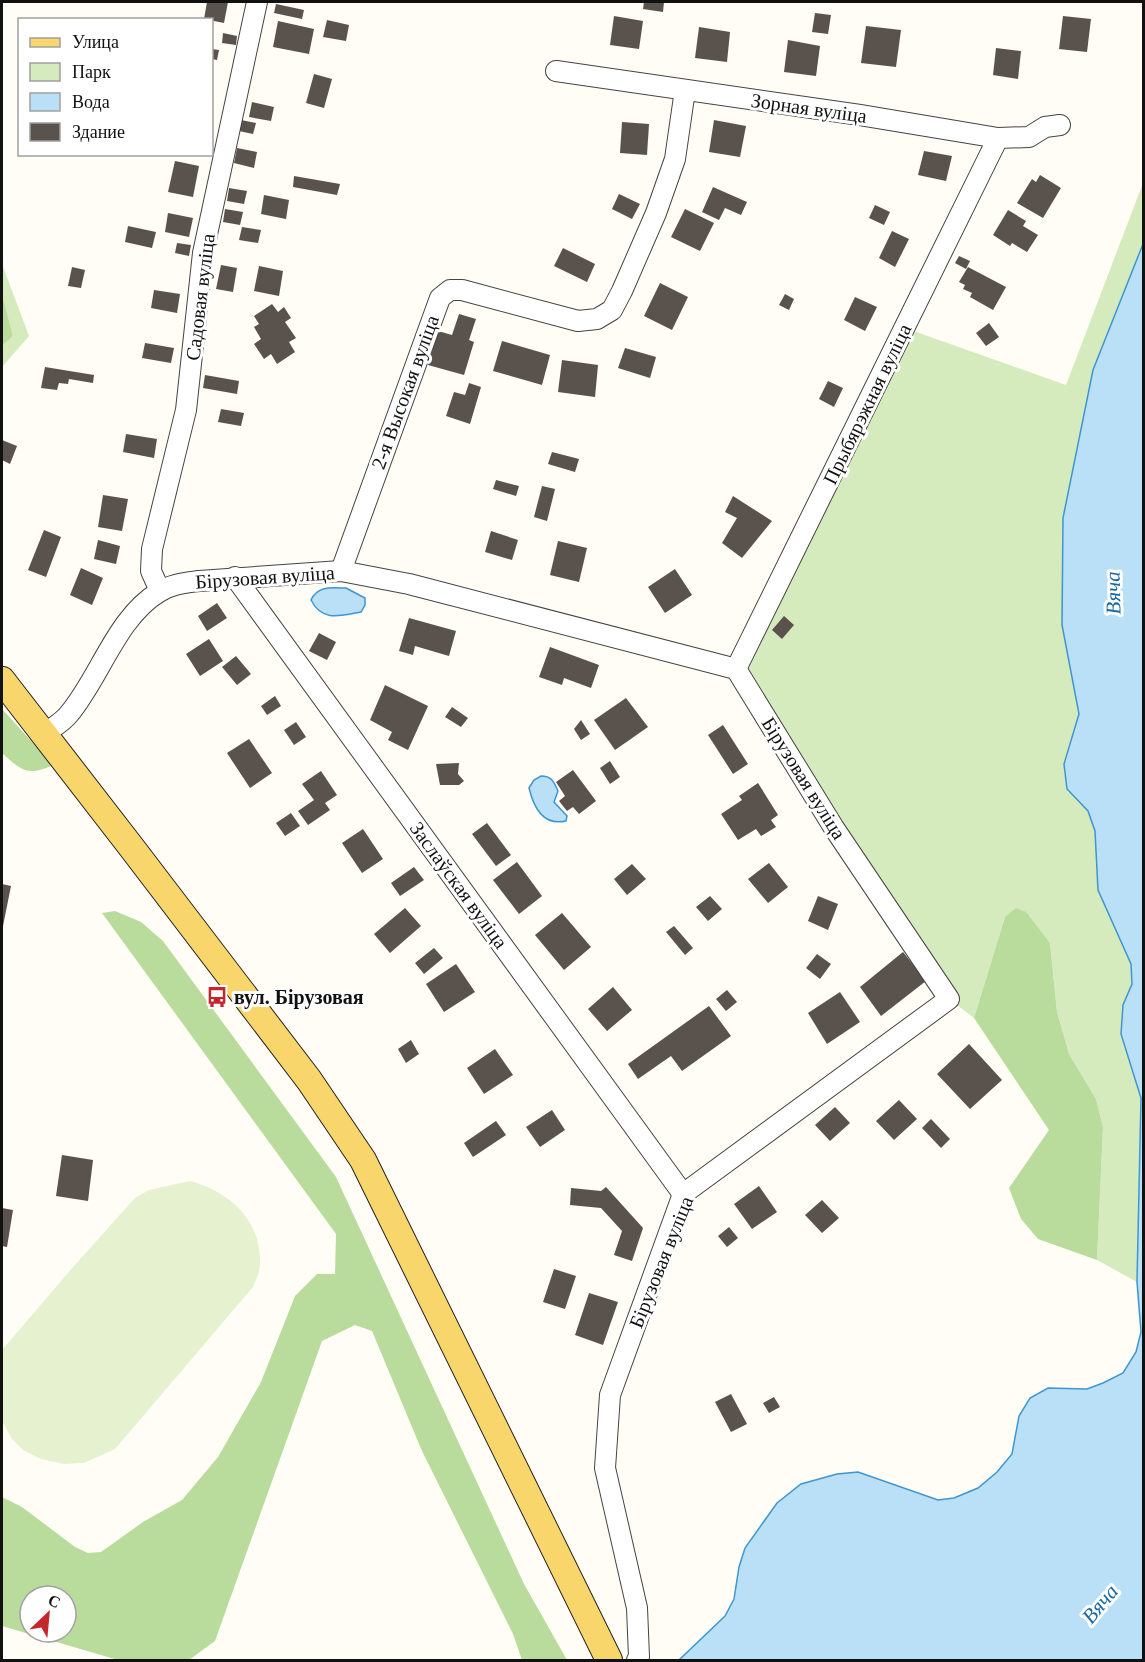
<svg xmlns="http://www.w3.org/2000/svg" width="1145" height="1662" font-family="'Times New Roman',serif">
	<style>
		.green { fill: #d5ebbd }
		.forest { fill: #b9dc9c; fill-rule: evenodd }
		.pitch { fill: #e6f2cf }
		.water { fill: #b9e0f7; stroke: #3f96cf; stroke-width: 1.5 }
		.building { fill: #5a524d }
		.lines { fill: none; stroke-linecap: round; stroke-linejoin: round }
		.minor-casing { stroke: #444; stroke-width: 22 }
		.major-casing { stroke: #222; stroke-width: 28 }
		.minor { stroke: #fff; stroke-width: 20 }
		.major { stroke: #f9d66b; stroke-width: 26 }
		.labels { text-anchor: middle; dominant-baseline: central; stroke-width: 6; stroke-linejoin: round; paint-order: stroke }
		.street-label { font-size: 20px; fill: #111; stroke: #fff }
		.poi-label { font-size: 20px; font-weight: bold; fill: #111; stroke: #fff; text-anchor: start }
		.water-label { font-size: 21px; font-style: italic; fill: #1768a6; stroke: #fff }
	</style>
	<rect width="100%" height="100%" fill="#fffdf5"/>
	<!-- green -->
	<g class="green">
		<path d="M1143,183V244L1093,370L1062,625L1079,714L1064,764L1067,788L1088,811L1095,831L1098,890L1131,964L1132,984L1123,1005L1121,1034L1141,1098L1137,1282L1097,1260L1103,1127L1096,1099L1069,1054L1057,1012L1050,942L1005,917L974,1018L949,999L736,669L905,328L1066,385Z"/>
		<path d="M2,264L29,336L2,367V346L13,336L2,294Z"/>
	</g>
	<!-- forest -->
	<g class="forest">
		<path d="M2,294L13,336L2,346Z"/>
		<path d="M2,709L53,765C27,777 21,770 2,753Z"/>
		<path d="M1016,908L1026,912L1050,943L1057,1012L1069,1054L1096,1099L1103,1127L1097,1260L1038,1239L1021,1219L1009,1188L1049,1130L974,1018L1005,917Z"/>
		<path d="M115,911L141,922L163,941L336,1177L524,1584L567,1660H522L513,1634L422,1451L372,1331L355,1325L322,1341L215,1641L189,1660H118L2,1626V1497L22,1507L75,1547L88,1553L101,1552L143,1522L182,1500L218,1457L261,1382L295,1296L317,1274H335L336,1234L102,913ZM30,1596H66V1632H30Z"/>
	</g>
	<!-- pitch -->
	<path class="pitch" d="M190,1181C229,1191 262,1221 260,1264C260,1272 256,1280 253,1287L115,1449L84,1463L64,1464L41,1459L23,1450L12,1439L2,1421V1350L73,1267L135,1198L149,1190Z"/>
	<!-- water -->
	<g class="water">
		<path d="M1143,244V1660H679L725,1616L734,1599L739,1567L745,1548L777,1503L801,1484L837,1474L858,1472L938,1500L954,1498L978,1488L997,1472L1012,1454L1019,1416L1030,1398L1048,1388L1087,1389L1103,1383L1123,1373L1136,1352L1141,1332L1137,1282L1141,1098L1121,1034L1123,1005L1132,984L1131,964L1098,890L1095,831L1088,811L1067,789L1064,764L1079,714L1062,625L1063,518L1093,370Z"/>
		<path d="M346,588L365,598V605L361,612C340,616 322,622 311,600C318,585 332,588 346,588Z"/>
		<path d="M541,776C552,776 554,782 558,791L554,802L567,816L566,821C543,826 534,808 529,788L534,780Z"/>
	</g>
	<!-- building -->
	<g class="building">
		<path d="M207,2H228L224,23L204,19Z"/>
		<path d="M644,2H664L663,12L643,9Z"/>
		<path d="M276,4L304,10L302,19L274,13Z"/>
		<path d="M815,13L831,15L828,34L812,32Z"/>
		<path d="M614,16L643,21L639,49L610,45Z"/>
		<path d="M1063,16L1091,19L1087,52L1059,49Z"/>
		<path d="M327,20L349,25L346,41L323,37Z"/>
		<path d="M278,21L314,29L309,54L273,47Z"/>
		<path d="M866,26L901,30L896,67L861,63Z"/>
		<path d="M699,27L730,32L727,62L695,58Z"/>
		<path d="M223,33L237,36L236,45L222,43Z"/>
		<path d="M788,40L820,46L816,76L784,72Z"/>
		<path d="M996,48L1021,51L1018,79L993,75Z"/>
		<path d="M212,49L219,50L217,60L212,59Z"/>
		<path d="M314,74L332,79L324,108L306,103Z"/>
		<path d="M252,102L274,107L271,121L249,117Z"/>
		<path d="M241,120L256,123L253,134L239,131Z"/>
		<path d="M714,120L746,126L740,157L709,152Z"/>
		<path d="M622,122L649,124L647,155L620,153Z"/>
		<path d="M237,148L257,152L254,168L234,163Z"/>
		<path d="M924,151L952,156L946,181L918,175Z"/>
		<path d="M175,161L199,166L193,197L168,192Z"/>
		<path d="M1040,175L1061,188L1043,218L1017,203L1032,179L1036,182Z"/>
		<path d="M294,176L340,184L337,195L293,187Z"/>
		<path d="M713,187L747,202L741,215L725,208L719,220L702,212Z"/>
		<path d="M229,188L247,191L244,204L227,201Z"/>
		<path d="M619,194L640,204L632,219L612,209Z"/>
		<path d="M264,195L289,200L286,219L261,214Z"/>
		<path d="M875,205L890,212L884,225L869,218Z"/>
		<path d="M225,209L243,212L240,225L223,222Z"/>
		<path d="M685,209L714,223L700,251L671,237Z"/>
		<path d="M1008,210L1026,221L1023,226L1038,235L1027,252L1012,243L1010,246L993,235Z"/>
		<path d="M168,213L193,218L189,237L165,232Z"/>
		<path d="M128,226L156,232L152,248L125,242Z"/>
		<path d="M242,227L261,230L258,243L239,240Z"/>
		<path d="M892,231L909,239L895,267L879,258Z"/>
		<path d="M177,243L191,245L189,256L175,253Z"/>
		<path d="M563,248L595,264L587,282L554,266Z"/>
		<path d="M959,256L970,261L966,269L955,263Z"/>
		<path d="M221,265L237,268L233,292L216,289Z"/>
		<path d="M259,266L283,271L279,296L254,291Z"/>
		<path d="M72,267L85,270L81,288L68,286Z"/>
		<path d="M968,267L1006,287L993,310L970,297L972,293L963,289L965,285L959,282Z"/>
		<path d="M660,283L688,297L672,330L644,316Z"/>
		<path d="M154,290L180,294L177,313L151,308Z"/>
		<path d="M785,294L794,299L789,310L779,305Z"/>
		<path d="M855,297L877,307L865,331L844,320Z"/>
		<path d="M272,304L278,312L284,307L291,318L285,322L296,338L289,342L295,352L277,364L271,354L264,359L254,344L261,339L254,327L259,324L254,316Z"/>
		<path d="M459,314L476,319L469,340L474,342L464,375L428,365L438,331L452,335Z"/>
		<path d="M989,323L999,337L986,346L976,333Z"/>
		<path d="M502,341L550,355L542,385L493,371Z"/>
		<path d="M145,343L174,348L171,363L142,358Z"/>
		<path d="M625,348L656,357L650,378L618,368Z"/>
		<path d="M562,360L598,365L595,397L558,392Z"/>
		<path d="M45,367L94,375L93,383L69,379L68,384L59,383L57,390L41,388Z"/>
		<path d="M205,375L239,381L237,394L203,388Z"/>
		<path d="M828,381L843,388L834,407L819,399Z"/>
		<path d="M469,383L481,387L470,424L446,416L454,392L465,395Z"/>
		<path d="M221,409L244,413L241,426L218,422Z"/>
		<path d="M126,434L157,439L154,458L123,452Z"/>
		<path d="M2,440L17,446L10,464L2,460Z"/>
		<path d="M552,452L579,459L575,472L548,464Z"/>
		<path d="M496,480L519,486L516,496L493,489Z"/>
		<path d="M542,486L555,489L547,521L534,517Z"/>
		<path d="M103,495L128,499L122,531L98,527Z"/>
		<path d="M733,496L772,521L742,558L722,543L737,518L725,512Z"/>
		<path d="M44,530L61,537L46,577L28,570Z"/>
		<path d="M491,531L518,540L512,560L485,552Z"/>
		<path d="M98,540L120,546L116,564L94,559Z"/>
		<path d="M558,541L587,548L579,582L550,575Z"/>
		<path d="M81,568L103,578L92,605L70,595Z"/>
		<path d="M675,569L692,595L665,613L648,587Z"/>
		<path d="M217,603L227,618L207,631L198,616Z"/>
		<path d="M784,616L794,625L782,639L772,630Z"/>
		<path d="M409,618L456,631L449,656L415,646L413,655L399,651Z"/>
		<path d="M319,633L336,642L327,660L309,651Z"/>
		<path d="M209,639L223,661L200,676L186,654Z"/>
		<path d="M550,647L599,665L591,688L564,678L562,685L539,677Z"/>
		<path d="M236,656L251,674L237,685L222,667Z"/>
		<path d="M385,685L428,706L408,750L388,740L392,732L370,720Z"/>
		<path d="M275,696L281,706L267,715L261,706Z"/>
		<path d="M626,698L648,727L615,750L594,720Z"/>
		<path d="M452,707L468,718L461,727L445,717Z"/>
		<path d="M581,720L590,734L581,740L574,729Z"/>
		<path d="M296,722L306,737L294,745L284,730Z"/>
		<path d="M723,725L748,764L733,774L708,735Z"/>
		<path d="M249,739L272,773L250,788L227,753Z"/>
		<path d="M610,761L620,777L610,784L600,768Z"/>
		<path d="M459,763L458,774L464,781L459,785H440L436,764Z"/>
		<path d="M573,770L596,801L579,814L573,807L567,811L559,801L565,796L556,782Z"/>
		<path d="M321,771L337,795L325,803L330,810L308,825L298,811L314,800L302,784Z"/>
		<path d="M758,783L778,815L771,820L776,827L761,836L756,829L738,840L721,814L742,800L739,796Z"/>
		<path d="M291,813L300,826L285,836L276,823Z"/>
		<path d="M487,823L511,855L496,866L472,834Z"/>
		<path d="M363,829L383,859L362,873L342,843Z"/>
		<path d="M517,862L542,896L519,914L493,880Z"/>
		<path d="M769,863L788,887L768,903L748,879Z"/>
		<path d="M632,864L646,879L627,895L614,879Z"/>
		<path d="M414,867L424,880L400,896L391,883Z"/>
		<path d="M2,884L11,886L3,926H2Z"/>
		<path d="M710,896L722,909L708,921L696,907Z"/>
		<path d="M818,896L838,904L828,930L808,921Z"/>
		<path d="M405,908L421,926L390,953L374,934Z"/>
		<path d="M562,913L591,947L564,970L535,935Z"/>
		<path d="M674,926L693,948L685,955L666,932Z"/>
		<path d="M434,948L443,958L424,974L415,963Z"/>
		<path d="M903,952L926,981L881,1016L860,987Z"/>
		<path d="M817,954L831,964L820,979L806,968Z"/>
		<path d="M456,964L475,992L444,1012L426,984Z"/>
		<path d="M613,987L632,1010L607,1031L588,1009Z"/>
		<path d="M727,990L737,1002L726,1011L716,999Z"/>
		<path d="M840,992L860,1022L827,1044L808,1013Z"/>
		<path d="M709,1006L731,1036L682,1071L671,1056L638,1079L628,1064Z"/>
		<path d="M411,1040L419,1054L406,1063L398,1049Z"/>
		<path d="M969,1044L1002,1080L970,1109L937,1074Z"/>
		<path d="M495,1049L513,1075L484,1094L467,1068Z"/>
		<path d="M899,1100L917,1119L894,1140L876,1121Z"/>
		<path d="M835,1107L850,1123L830,1141L815,1125Z"/>
		<path d="M552,1110L565,1130L540,1147L526,1127Z"/>
		<path d="M931,1119L950,1139L941,1148L922,1128Z"/>
		<path d="M496,1121L506,1135L473,1157L464,1143Z"/>
		<path d="M62,1155L93,1160L88,1201L56,1196Z"/>
		<path d="M759,1186L777,1212L752,1229L734,1204Z"/>
		<path d="M606,1187L643,1228L632,1261L614,1255L622,1231L601,1208L570,1205L571,1188L601,1191Z"/>
		<path d="M822,1200L839,1218L822,1233L805,1215Z"/>
		<path d="M2,1208L13,1210L7,1247L2,1246Z"/>
		<path d="M729,1227L738,1238L727,1247L718,1236Z"/>
		<path d="M554,1269L576,1276L565,1309L543,1302Z"/>
		<path d="M589,1293L618,1302L603,1345L575,1335Z"/>
		<path d="M731,1394L747,1424L731,1432L715,1402Z"/>
		<path d="M774,1397L780,1407L769,1413L763,1403Z"/>
	</g>
	<g class="lines">
		<defs>
			<g id="minor">
				<path d="M556,71L860,115L998,138L1029,137L1045,127L1060,125"/>
				<path d="M341,571L440,298L450,290H462L578,321L597,319L612,310L622,291L656,213L675,159L685,90"/>
				<path d="M235,577L683,1194"/>
				<path d="M160,591L151,571L152,549L186,410L203,253L257,2"/>
				<path d="M736,669L998,138"/>
				<path d="M44,734C52,728 63,722 69,714C100,677 117,617 159,592C171,584 185,583 199,581L341,571L409,584L736,669L834,828L949,999L683,1194L610,1395L605,1468L637,1608L639,1657L637,1660"/>
			</g>
			<path id="major" d="M2,680L132,848L309,1080L363,1160L609,1660"/>
		</defs>
		<!-- minor casing -->
		<use href="#minor" class="minor-casing"/>
		<!-- major casing -->
		<use href="#major" class="major-casing"/>
		<!-- minor -->
		<use href="#minor" class="minor"/>
		<!-- major -->
		<use href="#major" class="major"/>
	</g>
	<!-- icons -->
	<defs>
		<symbol id="bus-bare" viewBox="-9 -9 18 18"><path d="M-5-6H5V4H4V6H2V4H-2V6H-4V4H-5ZM-3.5-4V0h7V-4ZM-3.5 1.2v1.5H-2V1.2ZM2 1.2v1.5H3.5V1.2Z" fill="#c4262e" stroke="#fff" stroke-width="2.5" paint-order="stroke"/></symbol>
	</defs>
	<g fill-rule="evenodd">
		<use href="#bus-bare" x="202" y="982" width="30" height="30"/>
	</g>
	<g class="labels">
		<!-- street labels -->
		<g class="street-label">
			<text transform="translate(809 108) rotate(8)">Зорная вуліца</text>
			<text transform="translate(200 297) rotate(-83)">Садовая вуліца</text>
			<text transform="translate(405 392) rotate(-70)">2-я Высокая вуліца</text>
			<text transform="translate(867 404) rotate(-64)">Прыбярэжная вуліца</text>
			<text transform="translate(265 577) rotate(-4)">Бірузовая вуліца</text>
			<text transform="translate(804 778) rotate(58)">Бірузовая вуліца</text>
			<text transform="translate(459 885) rotate(54)">Заслаўская вуліца</text>
			<text transform="translate(661 1262) rotate(-68)">Бірузовая вуліца</text>
		</g>
		<!-- poi labels -->
		<g class="poi-label">
			<text x="234" y="997">вул. Бірузовая</text>
		</g>
		<!-- water labels -->
		<g class="water-label">
			<text transform="translate(1113 593) rotate(-91)">Вяча</text>
			<text transform="translate(1100 1604) rotate(-50)">Вяча</text>
		</g>
	</g>
	<!-- border -->
	<rect width="1145" height="1662" fill="none" stroke="#111111" stroke-width="6"/>
	<!-- legend -->
	<rect x="18" y="18" width="195" height="138" fill="#ffffff" stroke="#a0a0a0" stroke-width="1.5"/>
	<rect x="30" y="38" width="30" height="9" fill="#f9d66b" stroke="#a0a0a0" stroke-width="1.5"/>
	<text x="72" y="48" font-size="18" fill="#111111">Улица</text>
	<rect x="30" y="63" width="30" height="18" fill="#d5ebbd" stroke="#a0a0a0" stroke-width="1.5"/>
	<text x="72" y="78" font-size="18" fill="#111111">Парк</text>
	<rect x="30" y="93" width="30" height="18" fill="#b9e0f7" stroke="#a0a0a0" stroke-width="1.5"/>
	<text x="72" y="108" font-size="18" fill="#111111">Вода</text>
	<rect x="30" y="123" width="30" height="18" fill="#5a524d" stroke="#a0a0a0" stroke-width="1.5"/>
	<text x="72" y="138" font-size="18" fill="#111111">Здание</text>
	<!-- north arrow -->
	<g transform="translate(48 1614) rotate(26)"><circle r="28" fill="#ffffff" stroke="#a0a0a0" stroke-width="1.5"/>
	<path d="M0-4.5L10 22L0 15L-10 22Z" fill="#c4262e"/>
	<text y="-9" font-size="16" font-weight="bold" text-anchor="middle" fill="#111111">С</text>
	</g>
</svg>
